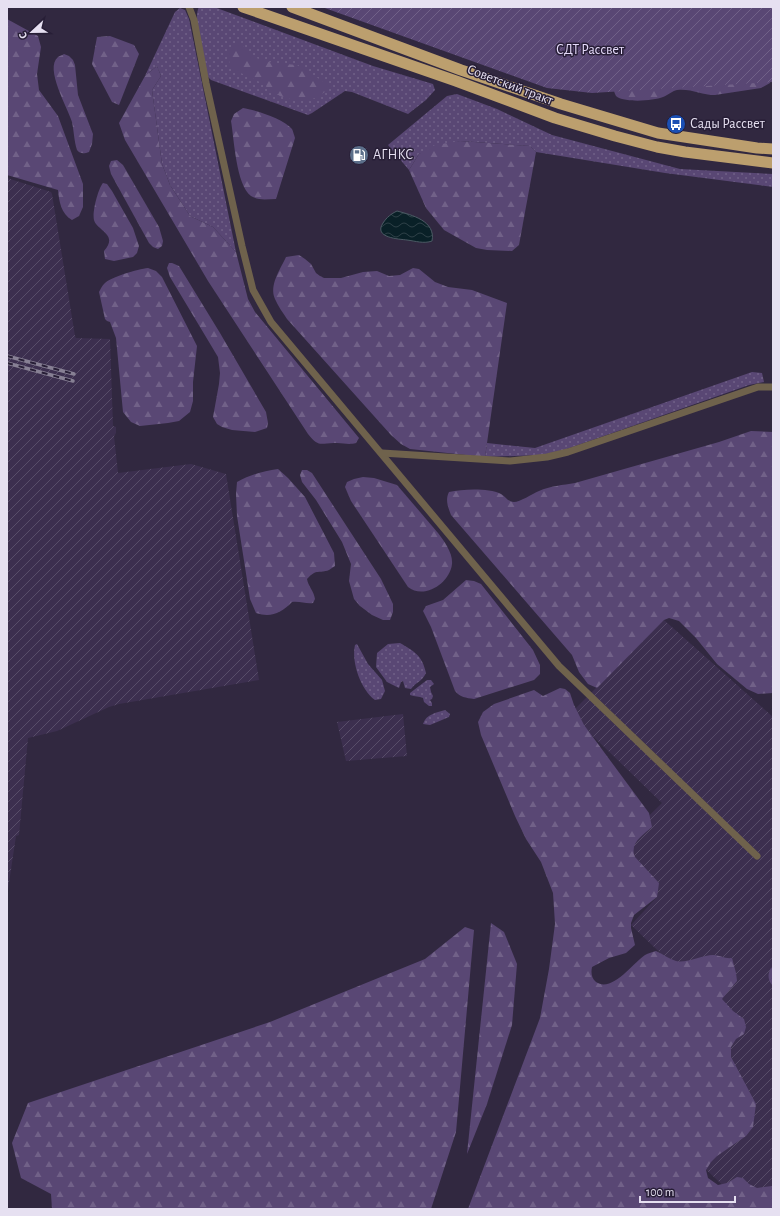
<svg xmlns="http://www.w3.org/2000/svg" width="780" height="1216" font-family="'Alegreya Sans',sans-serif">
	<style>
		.industrial { fill: url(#industrial-furrows) }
		.grass { fill: url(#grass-dots) }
		.forest { fill: url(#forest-firs) }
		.garden { fill: url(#garden-furrows) }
		.water { fill: url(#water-waves); stroke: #4b5a64 }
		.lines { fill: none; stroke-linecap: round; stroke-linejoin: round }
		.minor { stroke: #6f624c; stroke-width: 7 }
		.trunk { stroke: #bc9f6e; stroke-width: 11 }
		.rail-casing { stroke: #878094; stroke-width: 3.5 }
		.rail { stroke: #271e36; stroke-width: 2; stroke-dasharray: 6; stroke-linecap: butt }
		.labels { text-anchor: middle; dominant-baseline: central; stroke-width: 3; stroke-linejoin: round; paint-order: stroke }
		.park-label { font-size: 14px; fill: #e6dbfb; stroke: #271e36 }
		.street-label { font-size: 14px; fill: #e6e0f1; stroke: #271e36 }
		.poi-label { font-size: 14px; fill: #e6e0f1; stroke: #271e36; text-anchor: start }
	</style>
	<defs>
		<pattern id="industrial-furrows" width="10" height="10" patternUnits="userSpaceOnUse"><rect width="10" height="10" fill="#3c2f4f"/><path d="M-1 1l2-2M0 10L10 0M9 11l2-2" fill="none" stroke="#584d69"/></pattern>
		<pattern id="grass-dots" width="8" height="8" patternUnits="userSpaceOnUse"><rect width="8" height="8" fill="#594774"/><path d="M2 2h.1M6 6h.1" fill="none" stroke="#716188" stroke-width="1.8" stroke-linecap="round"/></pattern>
		<pattern id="forest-firs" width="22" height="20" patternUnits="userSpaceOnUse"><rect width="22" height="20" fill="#594774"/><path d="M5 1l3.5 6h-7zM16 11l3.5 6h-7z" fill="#716188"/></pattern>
		<pattern id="garden-furrows" width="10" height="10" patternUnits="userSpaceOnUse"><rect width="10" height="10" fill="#594774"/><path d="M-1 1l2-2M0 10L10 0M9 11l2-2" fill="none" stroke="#716188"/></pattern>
		<pattern id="water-waves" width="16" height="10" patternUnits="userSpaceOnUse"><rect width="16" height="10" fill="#092027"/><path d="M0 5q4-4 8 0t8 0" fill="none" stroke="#2d4047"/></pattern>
	</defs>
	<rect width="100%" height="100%" fill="#312840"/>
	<!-- industrial -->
	<g class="industrial">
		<path d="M7,178L51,192L52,194L75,336L76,338L110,339L113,426L116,427V433L114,436L118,473L191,464L226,474L259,680L119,704L109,707L57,731L28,738L19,835L16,836L7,896Z"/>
		<path d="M664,620L773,717V1209H748L616,1085L675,967L631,925L657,897L614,850L662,803L570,714Z"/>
		<path d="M403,714L407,756L346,761L337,722Z"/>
	</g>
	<!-- grass -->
	<g class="grass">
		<path d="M199,7H214L373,66L433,84L435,90L426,100L408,114L352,92L345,91L312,113L308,115L211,80L208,77C205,62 192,19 199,7Z"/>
		<path d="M180,8L185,10L189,19L236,252L213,227L190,216L170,185L162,164L152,90L161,76L157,66L145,76L175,12Z"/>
		<path d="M457,94L497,109L552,135L680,169L773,174V187L665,173L536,152L530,146L460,141L419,154L409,170L388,145L447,96Z"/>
		<path d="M752,372L762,373L764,382L749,385L564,450L542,455L485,457L487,443L535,448Z"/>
		<path d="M400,643C415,652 422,655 426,673C421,683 417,681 411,689L405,688L403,681L401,682L399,688L387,682L376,667L377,653L388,644Z"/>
		<path d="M357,644L368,664L382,680L385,691L381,699L375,700C361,690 351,662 355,645Z"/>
		<path d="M427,680H431L434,684L430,687L431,692L433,696L432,699L430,700L432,703V706H429L424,702L423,698C419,696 415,697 410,695V693Z"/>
		<path d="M445,710L450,714L449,717L430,725L423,724C426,714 436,713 445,710Z"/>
	</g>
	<!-- forest -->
	<g class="forest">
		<path d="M7,19L38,36L41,47L37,74L39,90L58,116L83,184V207L79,216L72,220C61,214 59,201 58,190L7,175Z"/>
		<path d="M110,36L134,45L139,54L119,105L112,102L92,64L97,37Z"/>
		<path d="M240,42L252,57L273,63L297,65L332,87L316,98L297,101L280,96L258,81L230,68L228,50Z"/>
		<path d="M64,54L69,56L73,60L75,65L78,95L91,129L93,134L92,144L89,152C84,154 80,154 77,150C74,141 74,131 72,122C68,108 44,68 58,57C59,56 63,55 64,54Z"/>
		<path d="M157,66L161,76L152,90L162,164L170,185L190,216L213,227L236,252L248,299L255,312L359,438L356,443C348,445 345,443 337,443C321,442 320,449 308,434L208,281L125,140L119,123L145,76Z"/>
		<path d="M770,81V83L761,88L715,95C702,95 690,88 677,90C672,91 668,95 663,97C653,101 624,103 616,96C615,94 614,92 614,90Z"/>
		<path d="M243,108C255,110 284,119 292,129C293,131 294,135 295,138L276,199C267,199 259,201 251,196C236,185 234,138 231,121L234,114Z"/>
		<path d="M460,141L530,146L536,152L519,245L512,251L487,250L476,248L444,230L426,208L409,170L419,154L435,145Z"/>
		<path d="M117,160L123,165L159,227L163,241L162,246L158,249L153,247L149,243L111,174L109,166L111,161Z"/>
		<path d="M103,183L107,184L112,191L133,228L139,246L137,253L133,257L114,261L105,259L104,251C119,234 97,231 94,220C92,212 98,189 103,183Z"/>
		<path d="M299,255L305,259L311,264L316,273L320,276L324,278H341L363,272L377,271L389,276L400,275L413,268L419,269L435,282L448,287L472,290L507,303L485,457L410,449L401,444L391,435L287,319C283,313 278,306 275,299C269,285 280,270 286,257Z"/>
		<path d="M169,263H172L179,266L220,333L266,412L268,423L267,428L255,432L232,430L222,427L217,424L213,417L219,384L220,373L218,357L170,277L167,268Z"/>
		<path d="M148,268L156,271L162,277L197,346L193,382V401L190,412L179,421L168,423L140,426L131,422L123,412L116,338L110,322L107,321L105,319L99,292C100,290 102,286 104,284C110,277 138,269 148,268Z"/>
		<path d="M751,431L773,432V693L758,694L747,689L717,664L696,638L679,621L669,618L664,620L597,688L588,684L579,672L572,655L451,515C448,507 445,500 449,492C464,489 488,488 501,494C506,497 508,502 514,502C520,502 532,494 539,491C550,486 563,485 575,483L719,442Z"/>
		<path d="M278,469L288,478L305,497L334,553L335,566C333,567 331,569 329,570C319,574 317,568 307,579C308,586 314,591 315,599L313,603C306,604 300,601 292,602C281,613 271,618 256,613L250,599L237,516L236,494L237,482C250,475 263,471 278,469Z"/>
		<path d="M302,470H307L312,473L381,579L393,604V612L390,620H383L372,615L360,606L354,599L349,581L351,564L342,542L316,500L302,482L300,475Z"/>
		<path d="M363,477L374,478L397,485L438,533C444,541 453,553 452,564C450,583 424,600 408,587L351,501L345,487L347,482L354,479Z"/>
		<path d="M466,580L474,581L481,584L533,650L540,665V674L534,680L474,699C466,698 460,697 455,691L431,627L423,611L426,606L443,600Z"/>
		<path d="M560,688L565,689L570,693L574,705L584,725L649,813L652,827C643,835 629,843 635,857L659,883L657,897L634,915L631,923V928L635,945L626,953L609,958L592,967C591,972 591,978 596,982C612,993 633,963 645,955C648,953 653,952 656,951C663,954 669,959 676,961C685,964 703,955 713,955C719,955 725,959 732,958L736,973L737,981L722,999L733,1011L744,1019L746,1027L744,1034L736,1039L731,1047V1057L756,1104L753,1127L746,1136L717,1156L711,1162L706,1170L708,1178L718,1185L727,1183L737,1177L743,1178L749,1184L757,1188L772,1186L773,1185V1209H468L540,1018L549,969L555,924L553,893L541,862L526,839L515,816L481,735L478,722L483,712L494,704L534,690L543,696Z"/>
		<path d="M491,923L504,932L517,964L512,1025L487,1104L467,1154Z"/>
		<path d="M465,927L474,930L456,1132L431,1209H52L51,1194L21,1178L12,1143L28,1103L270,1022L425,959Z"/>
		<path d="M773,967V986C768,981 767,974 771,968Z"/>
	</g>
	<!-- garden -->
	<path class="garden" d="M322,7H773V82L592,93L547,88Z"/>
	<!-- water -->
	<path class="water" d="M397,211C412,215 436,221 432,241C424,244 415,241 407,240C399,239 373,238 383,223C387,217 391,214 397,211Z"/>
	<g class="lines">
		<!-- minor -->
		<g class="minor">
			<path d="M189,7L194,20L206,83L242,246L253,290L271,322L559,666L757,856"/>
			<path d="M382,453L510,461L547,457L568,452L758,387H773"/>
		</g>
		<!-- trunk -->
		<g class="trunk">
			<path d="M243,7L456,81L555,118L615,136L657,147L685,152L773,163"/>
			<path d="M292,7L461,70L561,104L658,133L757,148L773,149"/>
		</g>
		<defs>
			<g id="rail">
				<path d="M7,356L74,374"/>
				<path d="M7,363L73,381"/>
			</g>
		</defs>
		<!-- rail casing -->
		<use href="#rail" class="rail-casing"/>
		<!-- rail -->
		<use href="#rail" class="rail"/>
	</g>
	<!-- icons -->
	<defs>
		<symbol id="bus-disc" viewBox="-11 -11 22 22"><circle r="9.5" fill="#1a4fb4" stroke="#271e36"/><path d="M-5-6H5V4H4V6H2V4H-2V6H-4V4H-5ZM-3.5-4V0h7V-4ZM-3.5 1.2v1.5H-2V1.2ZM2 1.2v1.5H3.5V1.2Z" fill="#fff"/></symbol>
		<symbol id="fuel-disc" viewBox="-11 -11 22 22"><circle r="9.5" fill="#5c6f8a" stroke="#271e36"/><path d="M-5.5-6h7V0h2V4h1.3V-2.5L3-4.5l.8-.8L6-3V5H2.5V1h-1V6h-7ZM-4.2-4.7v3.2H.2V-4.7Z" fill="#fff"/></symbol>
	</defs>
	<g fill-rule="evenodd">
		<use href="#bus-disc" x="665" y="113" width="22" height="22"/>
		<use href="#fuel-disc" x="348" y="144" width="22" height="22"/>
	</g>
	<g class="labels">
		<!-- park labels -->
		<g class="park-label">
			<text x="590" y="50">СДТ Рассвет</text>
		</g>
		<!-- street labels -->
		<g class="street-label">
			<text transform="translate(510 85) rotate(21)">Советский тракт</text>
		</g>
		<!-- poi labels -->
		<g class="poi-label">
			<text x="690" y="124">Сады Рассвет</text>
			<text x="373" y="155">АГНКС</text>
		</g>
	</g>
	<!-- border -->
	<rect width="780" height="1216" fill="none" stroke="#e6e0f1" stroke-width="16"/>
	<!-- north arrow -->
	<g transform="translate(32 32) rotate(248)" stroke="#271e36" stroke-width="3" paint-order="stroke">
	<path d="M0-3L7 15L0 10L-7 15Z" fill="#e6e0f1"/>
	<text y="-6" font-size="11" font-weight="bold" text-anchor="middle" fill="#e6e0f1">С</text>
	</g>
	<!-- scale -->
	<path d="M640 1196v6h95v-6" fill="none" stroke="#e6e0f1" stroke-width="2"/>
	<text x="646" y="1196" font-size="12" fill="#e6e0f1" stroke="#271e36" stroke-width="3" paint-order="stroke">100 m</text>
</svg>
